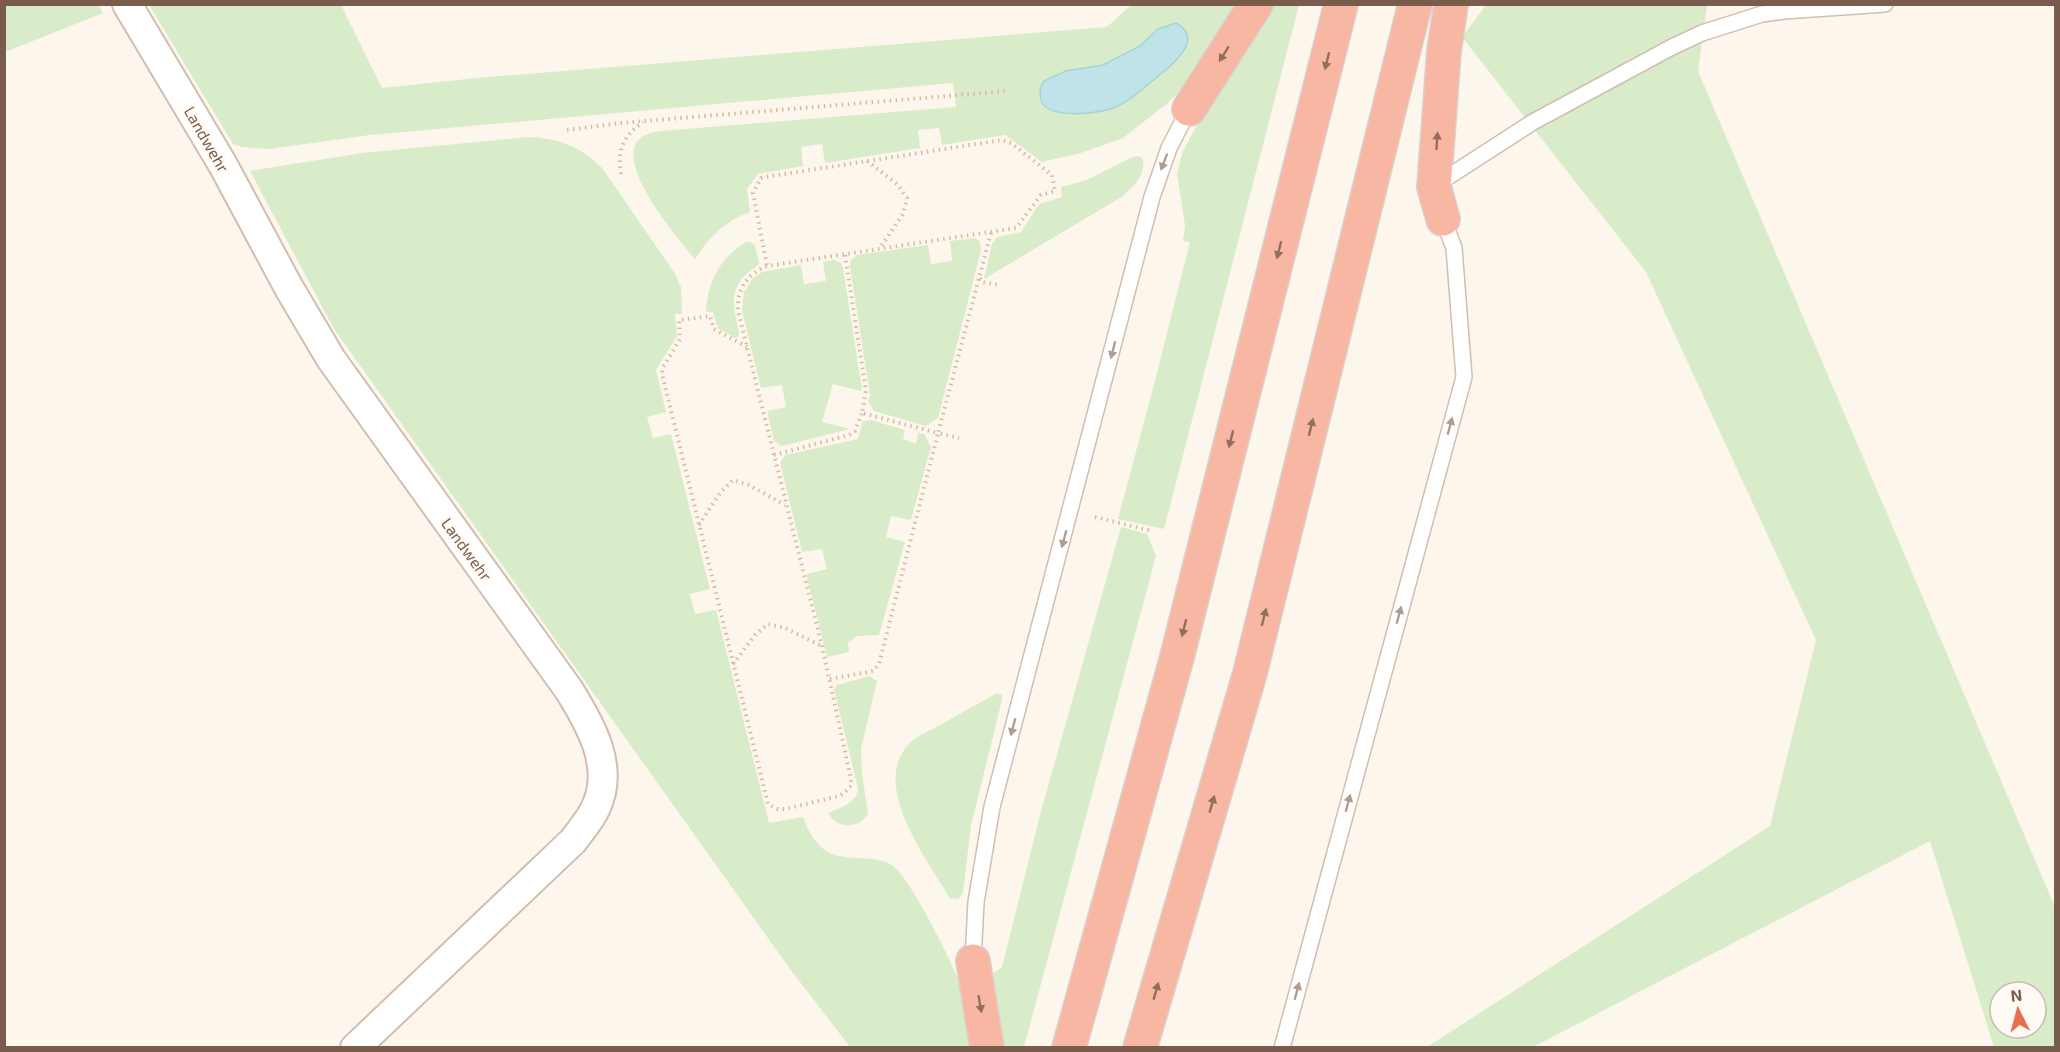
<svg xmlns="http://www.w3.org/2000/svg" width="2060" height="1052" font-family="'Exo 2',sans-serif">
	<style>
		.green { fill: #d8ecc9; fill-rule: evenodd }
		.water { fill: #bfe3e8; stroke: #a5d3da; stroke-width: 1.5 }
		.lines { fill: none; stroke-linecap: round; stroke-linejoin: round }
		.service-casing { stroke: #d1beb0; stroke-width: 18 }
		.minor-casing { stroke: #d1beb0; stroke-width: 32 }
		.motorway-casing { stroke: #dad1cd; stroke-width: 36 }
		.path { stroke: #d9b8a5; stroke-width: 4; stroke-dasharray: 1.5 4.5; stroke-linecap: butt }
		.service { stroke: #fff; stroke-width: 15 }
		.minor { stroke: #fff; stroke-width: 28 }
		.motorway { stroke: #f7b7a3; stroke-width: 33 }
		.oneway { fill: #936e5e }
		.oneway2 { fill: #af9d94 }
		.labels { text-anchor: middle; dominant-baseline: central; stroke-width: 6; stroke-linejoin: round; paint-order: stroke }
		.street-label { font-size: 16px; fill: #7a5c4d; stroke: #fffaf3 }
	</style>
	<rect width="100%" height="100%" fill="#fdf6ec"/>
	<!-- green -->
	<g class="green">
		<path d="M5,4L98,5L103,13L5,52Z"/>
		<path d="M149,5H341L382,88L477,78L1107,27L1131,5H1241L1203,67L1169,102L1123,138L1081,153L1042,162L1005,135L942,145L939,128L918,130L920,148L825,163L822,144L801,147L803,166L758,174L747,189L750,212C725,221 709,237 695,259C676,236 590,138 661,131L956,107L953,83L370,135L269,149L242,147L233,144Z"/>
		<path d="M1272,5H1299L1164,529L1118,519L1156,377L1190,242L1183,241L1185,226L1177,173L1183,151L1192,134Z"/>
		<path d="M1486,5H1707L1698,71L2055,907V1047H1994L1930,841L1533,1047H1427L1770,826L1816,640L1646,272L1462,37ZM2000,992H2036V1028H2000Z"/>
		<path d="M529,137C558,138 582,147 602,168L674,272L681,287L682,314H675L677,336L656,370L666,412L647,417L653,438L671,434L710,589L690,594L695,614L716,610L769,823L803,817C815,848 827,858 861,858C871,859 882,859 892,865C910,877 957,970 963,993C968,1011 970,1030 973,1047H850L790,969L334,329L250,171L362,153Z"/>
		<path d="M1133,157L1138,156L1142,158C1148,173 1133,187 1123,196L984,279L992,244L997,237L1021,232L1039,204L1062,197L1061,187L1087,180Z"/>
		<path d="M975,238L980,242L981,251L938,418L926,426L874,411L868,401L870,395L850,267L851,260L857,255L928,245L931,264L952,261L950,241Z"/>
		<path d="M746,242H750L755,245L759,264C755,268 749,271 744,276C728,294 735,312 739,333V336L735,338L718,328L713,312H706C708,281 719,259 746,242Z"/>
		<path d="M834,260L841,263L843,268L862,389L860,391L833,384L822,422L850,429L782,446L774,441L767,411L786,407L782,385L761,388L742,311L744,292L753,278L762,272L801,265L804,284L826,281L823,262Z"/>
		<path d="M871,420L905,430L903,439L916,444L918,433L924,434L931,447L911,520L891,516L886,537L905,542L879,635L857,636L848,643L849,652L827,657L807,577V574L827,569L822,549L802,552L780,463L785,455L858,439L863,421Z"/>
		<path d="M1121,527L1147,534L1156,556L1024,1047H1000L992,974L1002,967L1040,815Z"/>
		<path d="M870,676L877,681L861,749L862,773L868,814L861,822C847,828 836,826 828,813C840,808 857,803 858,789L834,689L837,685Z"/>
		<path d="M997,693L1002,695V700L971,825L963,893L958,899L950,898L948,895C926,857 867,782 912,741C920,734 932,730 940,725C959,714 978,704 997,693Z"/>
	</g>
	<!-- water -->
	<path class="water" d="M1176,23C1208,40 1166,70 1151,82C1140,91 1127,103 1113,108C1098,114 1044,120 1041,99C1039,92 1040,87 1044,81L1066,71L1103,65L1140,46L1158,29Z"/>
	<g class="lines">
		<defs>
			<g id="service">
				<path d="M1434,186L1533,122L1672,47L1702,33L1762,14L1784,11L1885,4"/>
				<path d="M973,961L976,902L992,807L1152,197L1169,148L1189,109"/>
				<path d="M1282,1048L1464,377L1454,248L1443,219"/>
			</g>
			<path id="minor" d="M127,4L223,165L289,288L331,359L569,690C590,724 615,766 596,807C591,819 581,830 573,841L355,1048"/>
			<g id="motorway">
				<path d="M1189,109L1256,4"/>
				<path d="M1443,219L1434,187L1444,51L1451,4"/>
				<path d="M973,961L987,1048"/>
				<path d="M1069,1048L1177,657L1341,4"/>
				<path d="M1140,1048L1250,673L1415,4"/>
			</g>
		</defs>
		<!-- service casing -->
		<use href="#service" class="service-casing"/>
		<!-- minor casing -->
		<use href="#minor" class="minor-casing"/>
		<!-- motorway casing -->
		<use href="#motorway" class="motorway-casing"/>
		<!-- path -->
		<g class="path">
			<path d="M567,130L621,123L1007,91"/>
			<path d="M867,161L897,184L907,198L903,214L880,248"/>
			<path d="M621,174C617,150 623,136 643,122"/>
			<path d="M845,255L866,391L862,413L938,433L991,233"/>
			<path d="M980,278L982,282L1000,285"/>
			<path d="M747,347L714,329L710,316L679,320L680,339L663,367L662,374L768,804L778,809H785L839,796L844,793L851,786V779L822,646L738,311C737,289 746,275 767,266L1016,228L1041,195L1055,191L1052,175L1011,143L1002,140L765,177L761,178L753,193L767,266"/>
			<path d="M774,455L849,435L855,431L862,413"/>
			<path d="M1095,517L1152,531"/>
			<path d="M699,525L720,493L733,480L749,485L785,505"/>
			<path d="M733,664L755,635L768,624L785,628L822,646"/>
			<path d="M830,679L873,671L879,664L938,433L959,438"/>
		</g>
		<!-- service -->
		<use href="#service" class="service"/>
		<!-- minor -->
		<use href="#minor" class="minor"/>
		<!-- motorway -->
		<use href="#motorway" class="motorway"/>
	</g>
	<!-- one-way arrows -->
	<defs><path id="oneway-solid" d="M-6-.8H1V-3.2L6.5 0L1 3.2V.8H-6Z" transform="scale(1.5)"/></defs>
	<g class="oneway">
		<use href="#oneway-solid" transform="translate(1224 54) rotate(122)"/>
		<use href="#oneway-solid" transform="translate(1327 61) rotate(104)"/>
		<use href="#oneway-solid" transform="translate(1437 141) rotate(-86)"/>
		<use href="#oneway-solid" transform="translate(1279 250) rotate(104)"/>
		<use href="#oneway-solid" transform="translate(1311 427) rotate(-76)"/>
		<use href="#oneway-solid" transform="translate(1231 439) rotate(104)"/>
		<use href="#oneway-solid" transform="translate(1264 617) rotate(-76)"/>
		<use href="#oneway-solid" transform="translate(1184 628) rotate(104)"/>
		<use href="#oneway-solid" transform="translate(1212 804) rotate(-74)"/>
		<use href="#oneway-solid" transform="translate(1156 991) rotate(-74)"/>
		<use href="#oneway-solid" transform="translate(980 1004) rotate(80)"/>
	</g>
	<g class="oneway2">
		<use href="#oneway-solid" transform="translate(1164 162) rotate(111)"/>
		<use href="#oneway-solid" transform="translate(1113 350) rotate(104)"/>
		<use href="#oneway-solid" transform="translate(1450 426) rotate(-75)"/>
		<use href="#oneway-solid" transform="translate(1064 539) rotate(105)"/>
		<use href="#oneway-solid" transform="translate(1399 615) rotate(-75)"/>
		<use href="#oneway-solid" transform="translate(1013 727) rotate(105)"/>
		<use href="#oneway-solid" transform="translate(1348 803) rotate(-75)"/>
		<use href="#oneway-solid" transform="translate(1297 991) rotate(-75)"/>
	</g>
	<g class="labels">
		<!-- street labels -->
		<g class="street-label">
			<text transform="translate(207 139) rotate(60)">Landwehr</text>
			<text transform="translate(467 549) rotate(54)">Landwehr</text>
		</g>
	</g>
	<!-- border -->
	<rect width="2060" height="1052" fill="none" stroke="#7a5c4d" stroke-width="12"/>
	<!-- north arrow -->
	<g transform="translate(2018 1010) rotate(354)"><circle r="28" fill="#fffaf3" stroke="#cabbb1" stroke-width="1.5"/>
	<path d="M0-4.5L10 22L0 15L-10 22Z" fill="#e76f51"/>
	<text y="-9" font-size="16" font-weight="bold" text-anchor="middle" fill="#7a5c4d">N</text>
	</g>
</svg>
